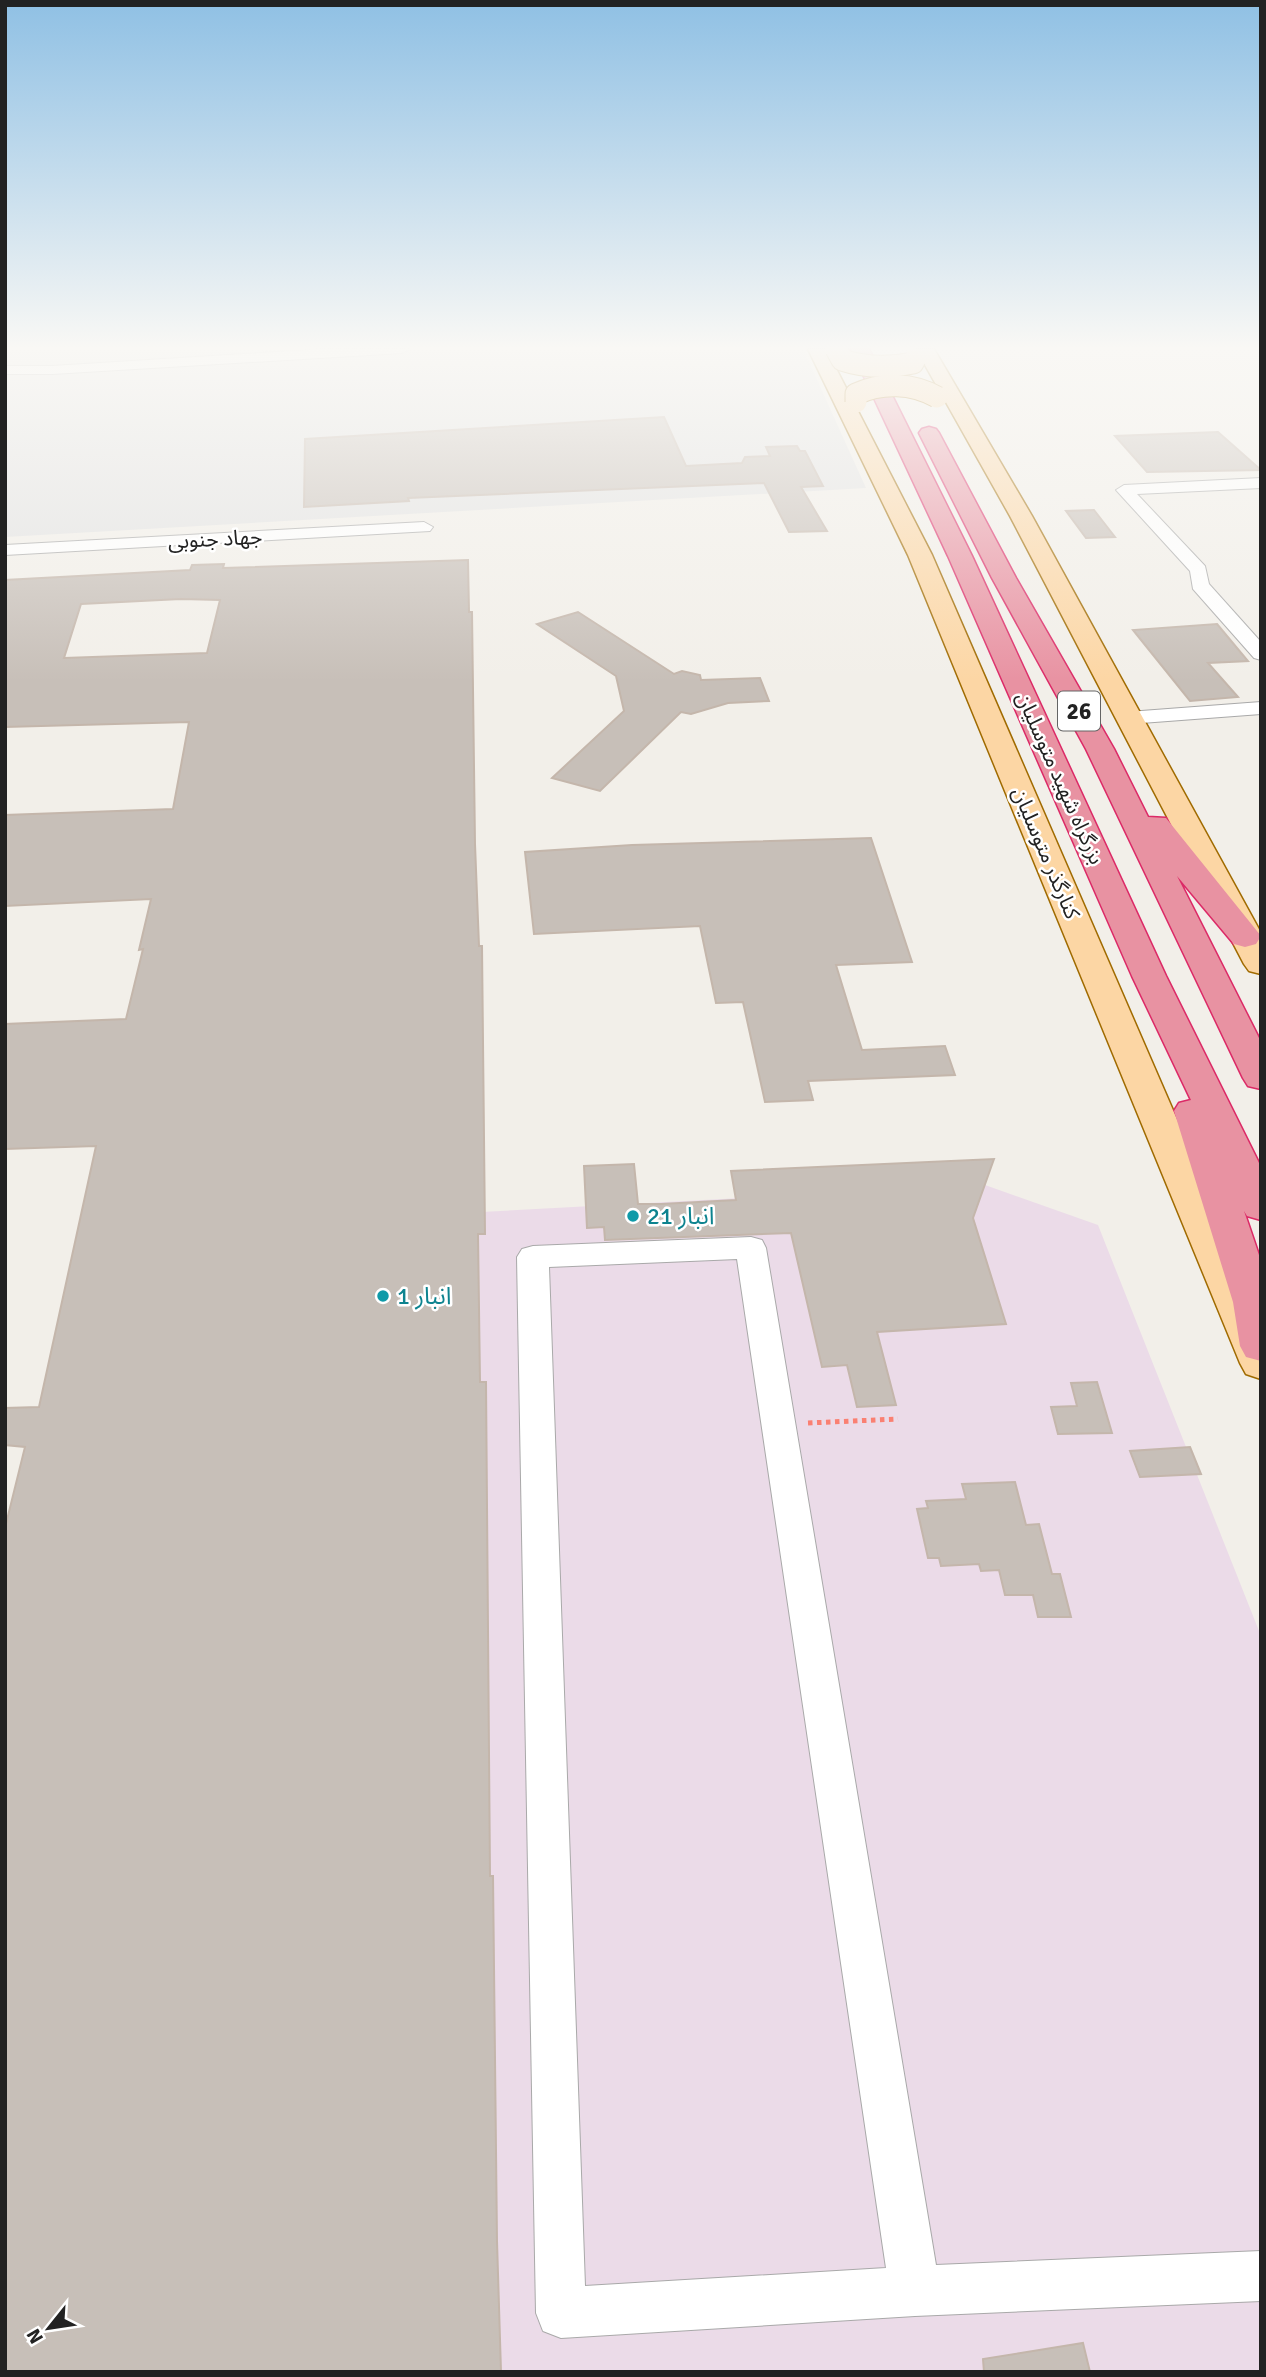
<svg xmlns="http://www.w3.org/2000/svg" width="1266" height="2377" font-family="Signika,'Noto Sans Arabic',sans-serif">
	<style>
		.industrial { fill: #ebdbe8 }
		.parking { fill: #e2e2e2 }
		.building { fill: #c7bfb8; stroke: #c4b6ab; stroke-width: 2; fill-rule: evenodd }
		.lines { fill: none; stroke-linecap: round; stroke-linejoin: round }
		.minor-casing { stroke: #a9a9a9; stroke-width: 2 }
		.major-casing { stroke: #a06b00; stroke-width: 3 }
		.highway-casing { stroke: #dc2a67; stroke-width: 3 }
		.path { stroke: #fa8072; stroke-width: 5; stroke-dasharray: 4.5 4.5; stroke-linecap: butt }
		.minor { fill: #fff; fill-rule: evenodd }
		.major { fill: #fcd6a4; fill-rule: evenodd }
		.highway { fill: #e892a2; fill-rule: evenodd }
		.major-bridge-casing { stroke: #a06b00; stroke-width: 23; stroke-linecap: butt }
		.major-bridge { stroke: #fcd6a4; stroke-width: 21 }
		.culture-dot { fill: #0f9aa8; stroke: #fff; stroke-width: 2.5 }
		.labels { text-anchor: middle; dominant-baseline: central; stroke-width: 5; stroke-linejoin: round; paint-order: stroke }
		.far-street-label { font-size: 21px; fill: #222; stroke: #fff }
		.shield { fill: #fff; stroke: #646464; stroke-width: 2 }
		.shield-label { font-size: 23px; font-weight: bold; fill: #222 }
		.culture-label { font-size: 24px; fill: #0d838f; stroke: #fff; text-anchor: start }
	</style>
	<rect width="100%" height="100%" fill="#f2efe9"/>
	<!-- industrial -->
	<path class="industrial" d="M985,1185L1098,1225L1261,1636V2372H180L294,1222Z"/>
	<!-- parking -->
	<path class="parking" d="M5,349H803L866,488L5,537Z"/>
	<!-- building -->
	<g class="building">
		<path d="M664,417L686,466L742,463L745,457L770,456L766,447L797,446L800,451H805L823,486L801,487L827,531L789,532L764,483L408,498L409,501L304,507L305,439Z"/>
		<path d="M1218,432L1261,470L1147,472L1115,436Z"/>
		<path d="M1094,510L1115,537L1086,538L1066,511Z"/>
		<path d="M468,560L469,612H472L475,844L479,946H482L485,1234H478L480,1382H486L490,1876H493L497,2241L501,2372H5V1528L25,1447L5,1445V1408L39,1407L96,1146L5,1149V1024L126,1019L143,949L139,950L151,899L5,906V815L173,809L189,722L5,727V580L190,570L192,565L224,564L223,568ZM181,599L220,600L207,653L64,658L81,604Z"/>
		<path d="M578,612L674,674L682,671L700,675L701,680L760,678L769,701L728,703L691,714L681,712L600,791L552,778L624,711L616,676L537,624Z"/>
		<path d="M1217,624L1248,661L1208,663L1238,697L1190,701L1133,630Z"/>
		<path d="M871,838L912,962L836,965L862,1050L945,1046L955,1075L808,1081L813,1100L765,1102L743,1002L716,1003L700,926L534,934L525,852L632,845Z"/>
		<path d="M994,1159L973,1218L1006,1324L877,1332L896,1405L857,1407L847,1365L822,1367L791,1233L605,1240L604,1227L587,1228L584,1166L634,1164L638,1204H661L736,1200L731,1171Z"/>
		<path d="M1097,1382L1112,1433L1058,1434L1051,1407L1077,1406L1071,1383Z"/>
		<path d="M1190,1447L1201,1474L1140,1477L1130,1451Z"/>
		<path d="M1015,1482L1026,1525L1039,1524L1052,1574H1060L1071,1617H1038L1033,1595H1005L999,1570L981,1571L979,1564L941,1566L939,1558H928L917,1509L928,1508L926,1501L966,1499L962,1484Z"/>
		<path d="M1083,2343L1090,2372H984L983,2359Z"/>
	</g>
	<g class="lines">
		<defs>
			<g id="minor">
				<path d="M324,349H409L402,353L52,374H5V366H52Z"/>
				<path d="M1261,478V488L1137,494L1205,566L1209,584L1261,642V660L1254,658L1193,589L1190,571L1116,490L1124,485Z"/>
				<path d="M424,522L433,527L430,531L5,555V545Z"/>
				<path d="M1261,702V714L1128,724L1121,722L1117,718L1121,714L1128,712Z"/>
				<path d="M751,1237L762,1240L766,1248L936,2265L1261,2251V2301L915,2316L561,2338L543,2331L536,2313L517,1257L522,1249L533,1246ZM737,1259L886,2268L585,2286L549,1267Z"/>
			</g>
			<g id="major">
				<path d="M808,349H826L932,555L1261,1313V1379L1246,1374L1240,1363L908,555Z"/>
				<path d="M916,349H934L1032,516L1261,933V974L1249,971L1244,964L1010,516Z"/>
			</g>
			<g id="highway">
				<path d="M851,349H869L972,556L1166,976L1261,1167V1220L1247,1216L1244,1211L1261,1261V1361L1246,1357L1240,1346L1233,1302L1174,1111L1179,1103L1191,1100L1132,976L948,556Z"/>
				<path d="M929,427L936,429L939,433L1016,578L1114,749L1148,817L1166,818L1261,936L1256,944L1245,947L1234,944L1177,876L1261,1042V1089L1248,1086L1243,1078L1086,749L992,578L919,433L922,429Z"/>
			</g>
		</defs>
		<!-- minor casing -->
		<use href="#minor" class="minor-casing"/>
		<!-- major casing -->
		<use href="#major" class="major-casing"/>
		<!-- highway casing -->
		<use href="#highway" class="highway-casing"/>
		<!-- path -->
		<path class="path" d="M808,1423L898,1419"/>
		<!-- minor -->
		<use href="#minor" class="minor"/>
		<!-- major -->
		<use href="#major" class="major"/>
		<!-- highway -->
		<use href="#highway" class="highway"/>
		<defs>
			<g id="major-bridge">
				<path d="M836,349L842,360C866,368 889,368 913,363L915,359"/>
				<path d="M856,402V394C882,382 912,383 937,397"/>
			</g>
		</defs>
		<!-- major-bridge casing -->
		<use href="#major-bridge" class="major-bridge-casing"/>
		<!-- major-bridge -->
		<use href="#major-bridge" class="major-bridge"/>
	</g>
	<!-- sky -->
	<linearGradient id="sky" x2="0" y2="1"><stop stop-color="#8fc0e4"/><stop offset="0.51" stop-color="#f9f8f5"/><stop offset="1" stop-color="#f9f8f5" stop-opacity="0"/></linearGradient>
	<rect width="1266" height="682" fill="url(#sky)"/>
	<!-- markers -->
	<g class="culture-dot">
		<circle cx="633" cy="1216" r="7"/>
		<circle cx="383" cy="1296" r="7"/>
	</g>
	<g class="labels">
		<!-- far-street labels -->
		<g class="far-street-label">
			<text transform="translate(215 539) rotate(-3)">جهاد جنوبی</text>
			<text transform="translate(1060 778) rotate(66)">بزرگراه شهید متوسلیان</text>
			<text transform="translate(1046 853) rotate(67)">کنارگذر متوسلیان</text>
		</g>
		<!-- shield labels -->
		<rect class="shield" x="1058" y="691.5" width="42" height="39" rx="5"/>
		<g class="shield-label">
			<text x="1079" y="711">26</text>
		</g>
		<!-- culture labels -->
		<g class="culture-label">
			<text x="647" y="1216">انبار 21</text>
			<text x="397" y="1296">انبار 1</text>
		</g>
	</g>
	<!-- border -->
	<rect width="1266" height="2377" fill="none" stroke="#222222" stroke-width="14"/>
	<!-- north arrow -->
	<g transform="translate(49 2328) rotate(240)" stroke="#ffffff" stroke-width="5" paint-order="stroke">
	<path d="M0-5L12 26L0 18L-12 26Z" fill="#222222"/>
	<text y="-10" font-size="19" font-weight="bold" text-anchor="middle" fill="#222222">N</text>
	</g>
</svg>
